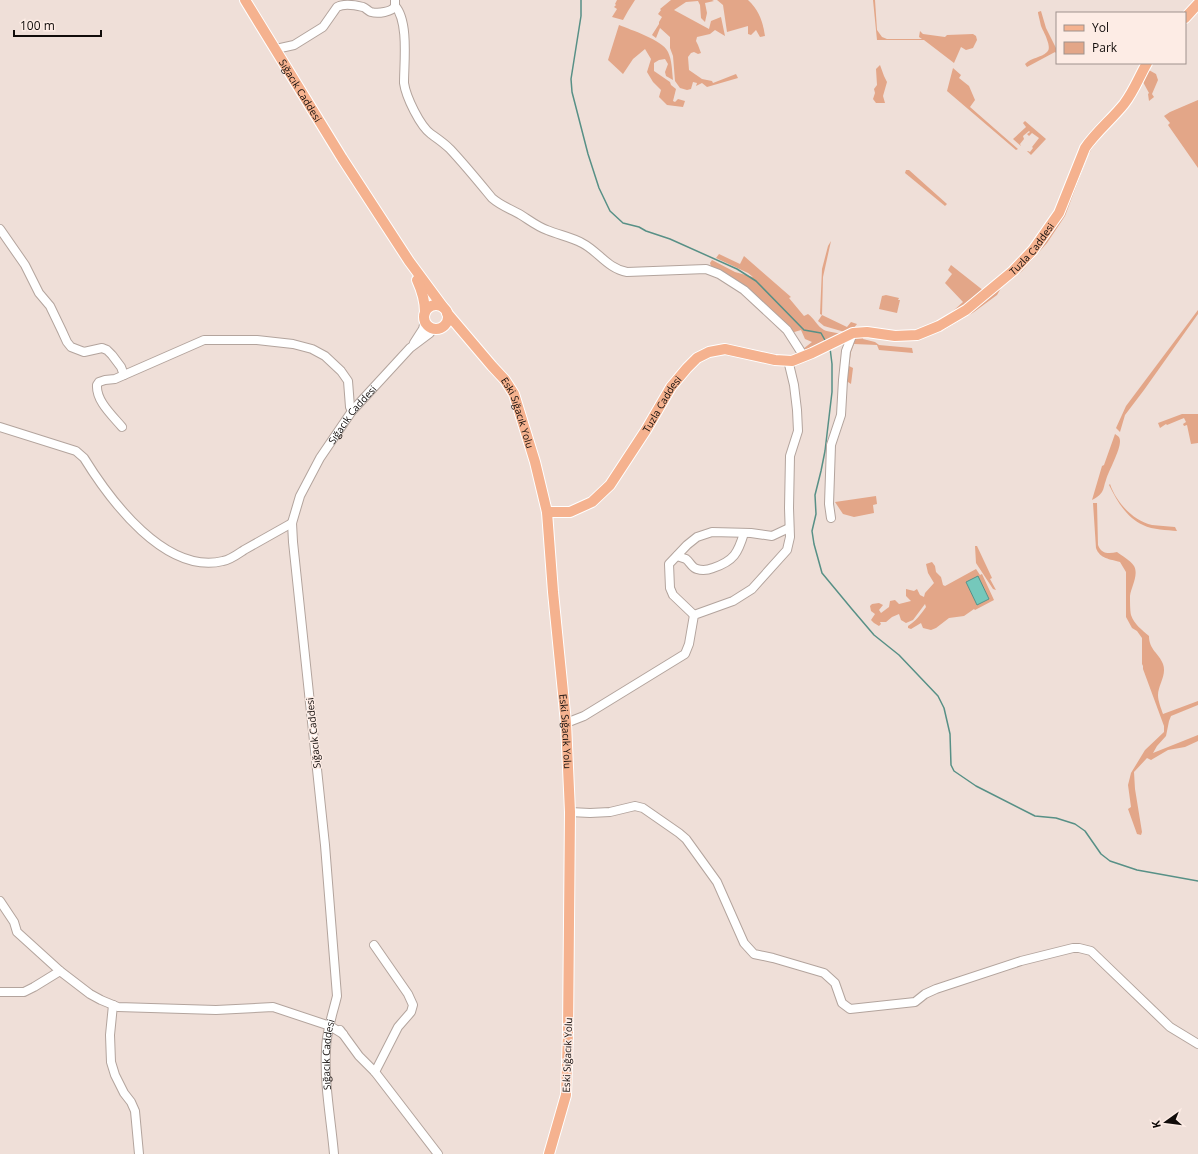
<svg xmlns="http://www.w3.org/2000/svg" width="1198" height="1154" font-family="'Open Sans',sans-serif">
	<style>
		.green { fill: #e3a688; fill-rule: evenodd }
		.water { fill: #75c8bb; stroke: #579086 }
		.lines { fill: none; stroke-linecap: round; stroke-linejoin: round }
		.stream { stroke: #579086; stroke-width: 1.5 }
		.minor-casing { stroke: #b3a49d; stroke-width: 10 }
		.major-casing { stroke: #fff; stroke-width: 12 }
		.minor { stroke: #fff; stroke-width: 8 }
		.major { stroke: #f5b28f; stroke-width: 10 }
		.labels { text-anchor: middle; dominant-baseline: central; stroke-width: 3; stroke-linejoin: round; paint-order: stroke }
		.street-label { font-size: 10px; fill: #110c0a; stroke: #fdece5 }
	</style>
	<rect width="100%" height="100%" fill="#efdfd8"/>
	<!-- green -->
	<g class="green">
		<path d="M617,0H635L628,11L623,20L612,17L617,9L614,7L616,5L615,4Z"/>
		<path d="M671,0H712L714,1L705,3L707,13L705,22L701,18L700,5L698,1L686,2L674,10L709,29L711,21L721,17L725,36L715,30L710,34L697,37L696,41L698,45L701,53L698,54L694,52L691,53L688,57L689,70L702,79L712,81L713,83L736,74L738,78L707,87L702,83L696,86L697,83L693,82L691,89L687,90L680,88L675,81L673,56L670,48V37L660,28L656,38L652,35L659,24V22L662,17L658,14L661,10L660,9Z"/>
		<path d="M717,0H748C759,10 763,22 765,36L760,37L756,30L751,35L748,34V26L727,32L723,5Z"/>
		<path d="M873,0H875L877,30L882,37L887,39H922L919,37L920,31L923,34L945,37L947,35L973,34L976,36L977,40L973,48L966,50L961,47L954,63L924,40H877Z"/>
		<path d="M1041,11L1046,28L1057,50V54L1055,52L1027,67L1025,64C1032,57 1041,58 1047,52C1053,48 1043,31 1041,26C1040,22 1039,17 1038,13V12Z"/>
		<path d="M619,25C631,30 663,40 668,52C672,60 672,71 673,80L666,76L665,72L668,64L665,59L659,60L654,63V71L670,82L671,85L676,89L673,101L675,102L678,99L685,101L683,107L667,105L659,97L661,90L653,82L647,72L651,59L645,49L633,59L623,74L608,60Z"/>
		<path d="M880,65L884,76L887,82L883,96L885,103H876L873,99L875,93L874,89L877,85L876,69Z"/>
		<path d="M953,68L961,75L959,78L969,86L975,100L970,107L1018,149L1016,150L947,91Z"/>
		<path d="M1147,69L1156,74L1158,80L1152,94L1154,97L1149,101L1148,94L1149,93L1143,82Z"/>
		<path d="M1198,100V168L1168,125L1170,123L1164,116L1170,112Z"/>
		<path d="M1025,121L1046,139L1031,155L1027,151H1028L1030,152L1033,148L1032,147L1039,138L1032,133L1029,136L1027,134L1030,132L1029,131L1023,136L1024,139L1020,144L1021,146L1013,139L1026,127L1023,123Z"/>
		<path d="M1099,136L1101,137L1093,147L1088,155L1065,216L1047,243L1022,271L1001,288L997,295L974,312L944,330L932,334L931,333L1042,245L1085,153Z"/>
		<path d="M906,170H909L947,204L945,206L905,173Z"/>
		<path d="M831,241L823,277L822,315L847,327L851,322L857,324L853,329L848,333L824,326L818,321L822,315L820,314L822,269L828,246Z"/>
		<path d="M719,254L740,264L744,256L791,297L789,298L804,316L808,314C814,318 817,326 824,330C828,332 837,332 843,335L811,351L803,349L812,342L805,339L801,330L791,333L742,285L711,266L710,263L712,260L735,272L753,277L748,273L716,258Z"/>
		<path d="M951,265L984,291L950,317L948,315C954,311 958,306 963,302L945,283L952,274L948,270Z"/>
		<path d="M886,295L899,298L898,300H900L897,313L879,309L882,296Z"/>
		<path d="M1198,310V314L1144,390L1125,415L1120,432L1116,428L1126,406Z"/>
		<path d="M864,333L863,339L875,342L879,345L912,348L913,353L879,350L877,345L854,344L851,352L849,366L853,368L851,384L845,380L846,362L855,337Z"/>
		<path d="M1182,414H1198V443L1191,444L1187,425L1184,426L1183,424L1186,422L1184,418L1167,425L1166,424L1160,428L1158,423Z"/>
		<path d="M1115,434C1118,436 1120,437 1120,441C1120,451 1109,470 1106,480C1104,485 1104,489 1102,492C1099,496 1096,498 1092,500L1102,466L1104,465Z"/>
		<path d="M1110,484C1116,502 1133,521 1152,525C1159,526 1167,526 1175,527L1177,531C1167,530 1153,530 1143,525C1126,517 1117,501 1109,485Z"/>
		<path d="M876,496L877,504L873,505L874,513L854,517L843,514L835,502Z"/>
		<path d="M1093,503H1097L1098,545C1101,554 1109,554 1117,552C1122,556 1130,560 1134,566C1139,575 1131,587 1130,596C1130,601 1130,610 1131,615C1134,624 1142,630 1149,636C1149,650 1159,653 1163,664C1167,675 1158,685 1158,695C1158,701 1161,708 1163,714L1198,701V705L1171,716L1169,721L1166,736L1157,746L1153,753L1198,735V741L1185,747L1168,750L1151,760L1147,758L1134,772L1135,789L1142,832L1141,835L1137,834L1128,809L1131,807L1128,785L1131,773L1145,750L1164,732V726L1143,669V666L1142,664V638L1137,631L1132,628L1126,617V572L1120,562C1110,559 1100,559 1096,548Z"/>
		<path d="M975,546H977L992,578L990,579L996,590L993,589L976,563Z"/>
		<path d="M932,562L935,566L936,572L941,577L943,585L945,586L976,569L980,575L982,574L994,600L975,610L974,609L964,616L949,618L936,628L931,630L923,628L921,623L911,629L908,628V626C916,621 920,615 926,607L925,604L913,620L906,623L901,620L899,614L892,617L886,622H880L881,624L879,626L874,623L871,620L875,614L871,611L870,606L872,604L879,603L883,605L879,610L881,613L889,607L890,601L895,600L899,604L911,601L906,596V589L914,591L917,589L920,595L924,597L925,593L934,583L928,573L926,564ZM978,577L989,599L977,605L966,582Z"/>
	</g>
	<!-- water -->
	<path class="water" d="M978,576L989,599L977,605L966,582Z"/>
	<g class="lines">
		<!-- stream -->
		<g class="stream">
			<path d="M581,0V16L571,79L572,92L588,154L599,188L610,211L623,223L639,227L646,231L670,239L737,269L756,281L804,330L821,333L826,342"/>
			<path d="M830,348L832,364V392L825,451L821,471L815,495L816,514L812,531L814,544L822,573L851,608L874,635L899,655L938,696L944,708L950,734L951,765L954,771L976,786L1035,816L1056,818L1075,824L1085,831L1101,854L1110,861L1137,870L1198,881"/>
		</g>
		<defs>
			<g id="minor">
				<path d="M395,0V6C409,21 404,63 404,83C406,97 420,126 431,134C438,139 444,143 450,149C465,165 478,181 492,198C501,206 511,209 521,215C529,220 538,227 547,230C559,235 571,237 582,243C598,251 608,269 627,272L706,269L719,274L744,290L787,330L803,355"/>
				<path d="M276,49L294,45L323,27L337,7C344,3 355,5 363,7C366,8 368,11 371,12C378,14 392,12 395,6"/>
				<path d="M0,229L25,265L39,293L50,306L62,331L67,342L71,347L84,352L102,348L107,350L112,355L121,367L124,375"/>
				<path d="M414,343L423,329L425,320"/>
				<path d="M0,427L76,451L84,458C110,500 165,575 223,561C230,560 238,554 244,550C260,541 276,532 292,523"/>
				<path d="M122,427C112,415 96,401 97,385L99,382L105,380L115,379L204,340H257L293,344L312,349L325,356L341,371L348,381L350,407L352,411"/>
				<path d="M831,518L829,504L831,445L841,415L843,380L846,351L853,333"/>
				<path d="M677,556C680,557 683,558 686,559C690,562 692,568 697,569C703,571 708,570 713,568C734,561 738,553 744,533"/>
				<path d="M694,615L673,595L670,588L669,564L687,545L697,537L712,532L751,533L772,536L789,528"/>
				<path d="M566,723L584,716L685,654L689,644L694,615L733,601L752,589L787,550L790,537L789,508L790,456L798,431L797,410L794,385L788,360"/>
				<path d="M570,812L590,813L610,812L635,806L643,808L679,833L686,839L717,882L744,943L754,954L773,958L824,973L835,983L842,1003L850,1009L915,1002L925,994L936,989L1021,961L1073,948H1079L1091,951L1170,1027L1198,1044"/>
				<path d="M0,901L14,922L17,932L60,971L90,994L101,1000L118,1007L216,1010L273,1007L330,1026L343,1034"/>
				<path d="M374,945L408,994L413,1005L411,1012L398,1027L375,1072"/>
				<path d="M0,992H24L34,987L60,971"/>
				<path d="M113,1005L110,1035L111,1062L115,1075L124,1093L131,1102L135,1111L139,1154"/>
				<path d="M340,1030L359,1056L375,1072L438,1154"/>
				<path id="s1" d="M334,1154C331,1119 324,1084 326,1050C326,1032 333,1013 337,996L325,845L293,542L292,523L300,496L320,458L352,411L410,348L430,333L433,328"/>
			</g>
			<g id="major">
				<path id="s2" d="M245,0L342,158L409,261L443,307"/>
				<path d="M1185,18L1198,4"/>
				<path d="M417,280C422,291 425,300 425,312"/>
				<circle cx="436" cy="317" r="12"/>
				<path id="s3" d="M447,313L492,366L505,380L514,394L535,462L547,512L553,592L566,723L570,812L568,1032L566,1095L549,1154"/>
				<path id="s4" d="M547,512H570L592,502L610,485L646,430L671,387L687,368L697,358L709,352L725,349L775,360L792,361L812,353L853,333L867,332L895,336L917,335L939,326L966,310L1013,271L1033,250L1059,213L1085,148C1096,132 1112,119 1124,104C1134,91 1139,77 1147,63"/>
			</g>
		</defs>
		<!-- minor casing -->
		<use href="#minor" class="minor-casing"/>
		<!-- major casing -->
		<use href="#major" class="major-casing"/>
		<!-- minor -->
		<use href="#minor" class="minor"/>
		<!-- major -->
		<use href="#major" class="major"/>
	</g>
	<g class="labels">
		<!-- street labels -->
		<g class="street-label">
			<text stroke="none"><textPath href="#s2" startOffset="106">Sığacık Caddesi</textPath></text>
			<text stroke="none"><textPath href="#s4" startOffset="601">Tuzla Caddesi</textPath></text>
			<text stroke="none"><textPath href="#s4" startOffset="168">Tuzla Caddesi</textPath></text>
			<text stroke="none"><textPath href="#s3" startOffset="124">Eski Sığacık Yolu</textPath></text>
			<text stroke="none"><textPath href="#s1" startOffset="760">Sığacık Caddesi</textPath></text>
			<text stroke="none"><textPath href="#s3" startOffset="448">Eski Sığacık Yolu</textPath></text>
			<text transform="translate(313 733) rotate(-96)">Sığacık Caddesi</text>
			<text stroke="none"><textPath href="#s1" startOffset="100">Sığacık Caddesi</textPath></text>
			<text transform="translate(567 1055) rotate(-88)">Eski Sığacık Yolu</text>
		</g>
	</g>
	<!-- legend -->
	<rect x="1056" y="12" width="130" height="52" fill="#fdece5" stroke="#9f928d"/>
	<rect x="1064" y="25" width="20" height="6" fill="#f5b28f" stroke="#9f928d"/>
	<text x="1092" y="32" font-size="12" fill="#110c0a">Yol</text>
	<rect x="1064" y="42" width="20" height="12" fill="#e3a688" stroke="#9f928d"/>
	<text x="1092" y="52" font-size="12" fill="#110c0a">Park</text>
	<!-- north arrow -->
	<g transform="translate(1166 1122) rotate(256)" stroke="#fdece5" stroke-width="3" paint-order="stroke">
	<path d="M0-3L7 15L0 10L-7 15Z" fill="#110c0a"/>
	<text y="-6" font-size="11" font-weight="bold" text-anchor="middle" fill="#110c0a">K</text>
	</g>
	<!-- scale -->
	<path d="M14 30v6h87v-6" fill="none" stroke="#110c0a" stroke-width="2"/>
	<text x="20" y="30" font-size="12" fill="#110c0a" stroke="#fdece5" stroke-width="3" paint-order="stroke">100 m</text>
</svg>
